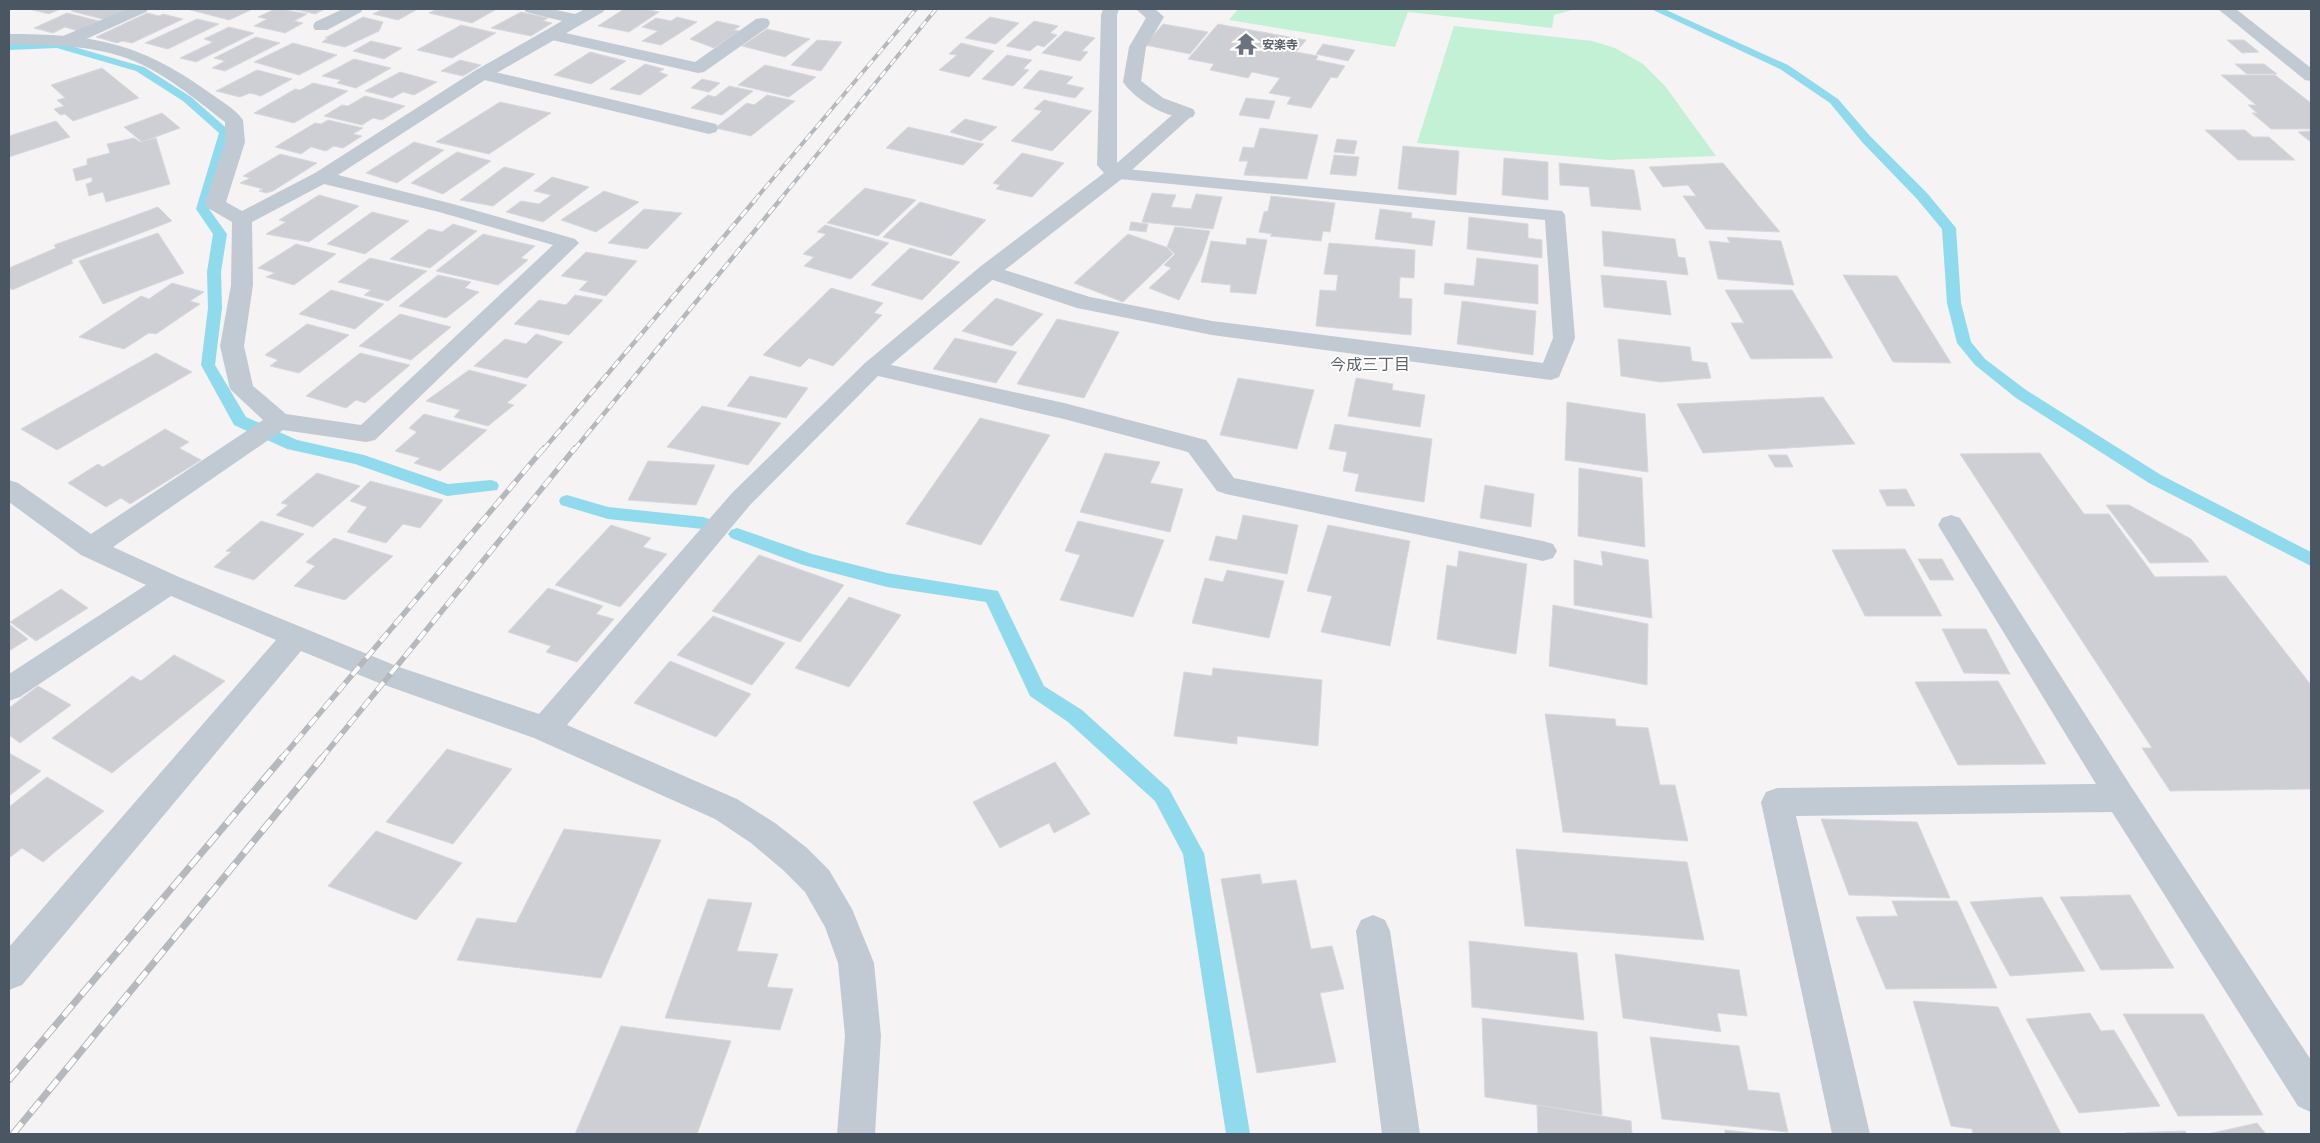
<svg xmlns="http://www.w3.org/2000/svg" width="2320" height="1143" font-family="Inter,'Noto Sans JP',sans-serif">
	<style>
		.green { fill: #c3f1d5 }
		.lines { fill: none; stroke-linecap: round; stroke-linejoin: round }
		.stream { fill: #90daee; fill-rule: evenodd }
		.building { fill: #cdcfd5; stroke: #d7d9de }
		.service { fill: #c1cad2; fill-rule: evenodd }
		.minor { fill: #c1cad2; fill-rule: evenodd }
		.rail-far3-casing { stroke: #b5b8bd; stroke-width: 4 }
		.rail-far2-casing { stroke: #b5b8bd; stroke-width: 4.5 }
		.rail-far1-casing { stroke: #b5b8bd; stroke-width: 5.5 }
		.rail-casing { stroke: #b5b8bd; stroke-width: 7 }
		.rail-far3 { stroke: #fff; stroke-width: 2.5; stroke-dasharray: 8; stroke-linecap: butt }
		.rail-far2 { stroke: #fff; stroke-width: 3; stroke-dasharray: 9; stroke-linecap: butt }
		.rail-far1 { stroke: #fff; stroke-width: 4; stroke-dasharray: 11; stroke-linecap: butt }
		.rail { stroke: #fff; stroke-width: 5; stroke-dasharray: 14; stroke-linecap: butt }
		.labels { text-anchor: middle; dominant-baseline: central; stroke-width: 4; stroke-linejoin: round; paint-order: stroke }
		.far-worship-label { font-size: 12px; font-weight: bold; fill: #5b616d; stroke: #fff; text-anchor: start }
		.neighbourhood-label { font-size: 16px; fill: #5f6368; stroke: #fff }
	</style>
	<rect width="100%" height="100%" fill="#f5f3f3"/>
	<!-- green -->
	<g class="green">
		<path d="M1238,9H1576L1554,15L1552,28L1408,12L1395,47L1229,20Z"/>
		<path d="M1454,26L1592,41L1615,48L1643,64L1665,86L1716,156L1609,160L1417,143Z"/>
	</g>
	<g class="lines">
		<!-- stream -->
		<g class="stream">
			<path d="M1651,9H1664L1788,65L1838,99L1870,136L1927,193L1956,228L1961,303L1971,342L1985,359L2026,390L2161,475L2311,552V566L2149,483L2016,398L1975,365L1957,343L1947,303L1942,229L1917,199L1862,142L1830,103L1780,69Z"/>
			<path d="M57,42L144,67L191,97L231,132L209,209L227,234L221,272L222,308L215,365L246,417L297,440L364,455L448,484L491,480L497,482L499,486L497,490L447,496L355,464L287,449L234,425L201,365L208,308L207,272L213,234L196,209L219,133L183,101L136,71L57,48L9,50V44Z"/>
			<path d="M567,495L608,507L703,517L709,519L711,523L709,527L703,529L608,519L561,505L559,501L561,497Z"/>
			<path d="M737,528L812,554L887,573L998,591L1044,686L1082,710L1169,789L1200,846L1204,853L1250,1134H1226L1183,854L1155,801L1068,722L1030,696L986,602L887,587L803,565L731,538L728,534L731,530Z"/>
		</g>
	</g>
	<!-- building -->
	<g class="building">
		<path d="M29,9H60L49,14Z"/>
		<path d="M76,9H130L106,20L71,11Z"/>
		<path d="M187,9H253L229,20Z"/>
		<path d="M275,9H281L307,14L294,21L303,23L285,33L254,26L267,19L258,17Z"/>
		<path d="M293,9H325L315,14Z"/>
		<path d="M383,9H418L398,20L373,14Z"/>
		<path d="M437,9H491L495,10L472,23L429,13Z"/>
		<path d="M624,9H643L659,12L629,32L598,26Z"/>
		<path d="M521,12L548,18L543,21L552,23L531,36L491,28Z"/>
		<path d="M67,13L99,21L78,31L65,27L53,33L34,28Z"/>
		<path d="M147,13L159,16L163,14L183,19L132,43L122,41L117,43L96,37Z"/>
		<path d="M363,17L383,22L379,31L345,47L322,42L328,38H325Z"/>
		<path d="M677,17L697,22L661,45L642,41L658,31L642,27L656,18L671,21Z"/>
		<path d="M990,17L1019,23L996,44L965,38Z"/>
		<path d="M197,19L219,24L168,49L145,43Z"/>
		<path d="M717,21L740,26L734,30L739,31L714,48L690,39Z"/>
		<path d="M1034,21L1058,26L1050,33L1057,35L1044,47L1037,45L1030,51L1006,46Z"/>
		<path d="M1163,24L1208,32L1190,54L1145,45Z"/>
		<path d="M1218,24L1306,40L1296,52L1318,56L1316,60L1345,66L1337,78L1331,77L1311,108L1287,104L1291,97L1269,93L1280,78L1252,72L1248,78L1210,70L1214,64L1188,59Z"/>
		<path d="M461,25L496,33L452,58L417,50Z"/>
		<path d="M229,27L254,33L196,62L180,58L213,42L204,39Z"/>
		<path d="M767,29L810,39L785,57L742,46Z"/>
		<path d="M1065,31L1095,38L1082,51L1088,52L1080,61L1042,53Z"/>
		<path d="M256,37L280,43L225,71L212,68L225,61L214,58Z"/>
		<path d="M817,40L842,42L821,71L791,65Z"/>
		<path d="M2227,40H2244L2259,52L2242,53Z"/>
		<path d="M371,41L402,48L384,59L353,51Z"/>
		<path d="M293,43L337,55L299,75L254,62Z"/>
		<path d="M961,43L994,51L969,77L939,70L957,55L949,54Z"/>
		<path d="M1323,44L1355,50L1348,61L1316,54Z"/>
		<path d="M590,52L626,61L591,84L554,75Z"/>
		<path d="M1007,55L1032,60L1023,69L1029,70L1013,86L982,79Z"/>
		<path d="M354,59L391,68L356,88L337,83L341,80L322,76Z"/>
		<path d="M460,60L481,65L463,76L441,71Z"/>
		<path d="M645,64L664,69L659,72L668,75L640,95L610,89Z"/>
		<path d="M2235,64H2264L2277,74H2247Z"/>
		<path d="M765,65L816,77L789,97L738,85Z"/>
		<path d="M102,68L139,98L73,121L65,114L60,115L54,109L64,106L57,100L65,98L51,85Z"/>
		<path d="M257,70L292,79L261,96L250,93L240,97L216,91Z"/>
		<path d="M1040,70L1073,77L1066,84L1084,88L1075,98L1023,88Z"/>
		<path d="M400,72L437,82L414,95L403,92L392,98L365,91Z"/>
		<path d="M2221,75H2275L2311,103V129H2271L2252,113H2257L2248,105H2256Z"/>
		<path d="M702,79L720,83L709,92L691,88Z"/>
		<path d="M313,83L348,91L294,123L254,113L295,89L300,90Z"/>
		<path d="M729,86L753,91L722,115L691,108L708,95L715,97Z"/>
		<path d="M767,95L795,101L751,136L715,128L747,103L754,105Z"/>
		<path d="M365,96L405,106L382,120L373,118L362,125L324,116L342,105L348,106Z"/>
		<path d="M1246,98L1275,101L1269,119L1239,115Z"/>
		<path d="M1044,100L1092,111L1052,151L1011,141L1042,111L1034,109Z"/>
		<path d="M500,102L551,113L489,154L436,142Z"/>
		<path d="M162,113L180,128L142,142L124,127Z"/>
		<path d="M965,119L997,127L981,141L950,132Z"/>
		<path d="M328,120L363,128L353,134L362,136L343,148L334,146L326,151L311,147L301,154L275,147L315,123L321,124Z"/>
		<path d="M56,121L70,137L9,157V136Z"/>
		<path d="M908,127L984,144L963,165L886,148Z"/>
		<path d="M1260,128L1318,135L1307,179L1244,175L1248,161H1239L1243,147L1254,148Z"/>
		<path d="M2205,130H2245L2253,137H2269L2295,160H2238Z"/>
		<path d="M2311,131V142L2298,132Z"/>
		<path d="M134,138L140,142L156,138L170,184L106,202L103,192L89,196L86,184L92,182V177L76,181L73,169L87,165V159L110,153L107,144Z"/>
		<path d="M1337,139L1357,141L1354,154L1334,152Z"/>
		<path d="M414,142L444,150L397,183L366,173Z"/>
		<path d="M1403,146L1459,151L1456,195L1398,189Z"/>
		<path d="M457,152L491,161L443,194L411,183Z"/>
		<path d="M1022,153L1064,163L1032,197L996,189L1000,185L993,183Z"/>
		<path d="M280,154L317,163L273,191L266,193L259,191L263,189L240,183L250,178L243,176Z"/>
		<path d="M1334,155L1359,157L1356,176L1330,174Z"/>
		<path d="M1504,158L1548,162V200L1502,195Z"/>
		<path d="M1559,163L1634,170L1641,210L1591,206L1589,187L1560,185Z"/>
		<path d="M1723,163L1780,232L1706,229L1683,196H1696L1688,185L1663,187L1649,167Z"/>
		<path d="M504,167L535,174L493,206L460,200Z"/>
		<path d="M552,177L589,187L543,222L506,212L521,201L539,204L551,195L534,191Z"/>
		<path d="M865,188L916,200L878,236L827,223Z"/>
		<path d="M604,191L639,202L596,232L561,220Z"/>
		<path d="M1152,193L1176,195L1171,207L1191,209L1196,194L1222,197L1213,229L1142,222Z"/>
		<path d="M319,195L359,206L309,242L266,234L286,222L279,220Z"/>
		<path d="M1271,196L1335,203L1330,232L1323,231L1321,241L1270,236L1272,234L1259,232L1264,212L1268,211Z"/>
		<path d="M920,202L986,220L951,256L883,237Z"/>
		<path d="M158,207L172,221L71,260L73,263L12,290L9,287V268L56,248L54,245Z"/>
		<path d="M644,209L682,213L647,249L608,243Z"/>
		<path d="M1380,209L1412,213L1411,218L1435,221L1432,246L1375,239Z"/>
		<path d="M372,212L409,221L365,254L327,244Z"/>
		<path d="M1469,217L1528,224V238L1542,240V258L1467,249Z"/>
		<path d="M1131,222L1148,224L1146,232L1129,230Z"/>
		<path d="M453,224L477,231L430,268L390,259L429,229L442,232Z"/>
		<path d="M825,225L889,243L851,279L804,266L814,257L803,254L826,234L817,232Z"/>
		<path d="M1175,227L1210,231L1202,255L1179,300L1149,288L1171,268L1164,265L1175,254L1167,247Z"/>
		<path d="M1602,231L1675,239L1678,257L1685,258L1688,275L1604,266Z"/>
		<path d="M158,233L184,273L103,304L79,261Z"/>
		<path d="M483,234L535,246L521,258L528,260L498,285L436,271Z"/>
		<path d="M1128,234L1166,247L1173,254L1123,302L1074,283Z"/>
		<path d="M1727,237L1781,241L1794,285L1718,279L1709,241L1730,243Z"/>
		<path d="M1247,238L1267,240L1256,294L1230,292L1231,285L1201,282L1211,241L1246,245Z"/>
		<path d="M1329,243L1415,250L1414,278L1400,277L1399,298L1412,299L1411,335L1316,326L1320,290L1336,291L1338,275L1324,274Z"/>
		<path d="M296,244L336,254L294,285L266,277L275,273L258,268Z"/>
		<path d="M910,248L960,262L922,300L871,285Z"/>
		<path d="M586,252L637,261L606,296L579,290L588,281L561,276Z"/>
		<path d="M370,258L427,271L388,301L364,295L371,290L338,282Z"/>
		<path d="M1477,258L1538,265V304L1444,294L1445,283L1474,286Z"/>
		<path d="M438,275L471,282L465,288L479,292L446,318L399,306Z"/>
		<path d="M1601,275L1666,281L1671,315L1604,307Z"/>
		<path d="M1843,275L1897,276L1951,363L1893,362Z"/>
		<path d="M172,283L204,292L190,301L200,304L156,334L149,333L124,349L79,337L141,296L149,299Z"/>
		<path d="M831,288L883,303L874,313L882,315L833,366L809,358L800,367L763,355Z"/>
		<path d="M331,290L384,304L355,329L299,314Z"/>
		<path d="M1725,290H1792L1833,358L1751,359L1731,323H1744Z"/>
		<path d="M575,295L603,300L569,335L514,324L539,300L566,305Z"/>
		<path d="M996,298L1043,314L1012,346L962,331Z"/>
		<path d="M1462,301L1536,311L1533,355L1457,344Z"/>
		<path d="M400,314L451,327L411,360L359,346Z"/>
		<path d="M1057,319L1119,332L1084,398L1017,384Z"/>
		<path d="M307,324L349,335L299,373L270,366L278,360L265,355Z"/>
		<path d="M536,334L563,342L527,378L474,366L505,339L526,344Z"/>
		<path d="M955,338L1017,352L996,383L933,369Z"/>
		<path d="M1618,339L1690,347L1692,361L1707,363L1711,378L1660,382L1621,376Z"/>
		<path d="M156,353L192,372L57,450L21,429Z"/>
		<path d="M360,353L410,365L365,403L356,400L346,408L306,396Z"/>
		<path d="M469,370L527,385L507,403L514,405L488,426L454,417L460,410L426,401Z"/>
		<path d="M750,376L808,388L786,418L727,406Z"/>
		<path d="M1238,378L1314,390L1297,449L1220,435Z"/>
		<path d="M1356,378L1393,384L1392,390L1425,395L1420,427L1348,416Z"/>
		<path d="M1823,397L1855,444L1703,453L1677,404Z"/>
		<path d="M1567,402L1645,414L1648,472L1565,460Z"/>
		<path d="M702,406L781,423L748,465L667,447Z"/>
		<path d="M424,414L487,430L440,471L414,463L420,458L395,451L417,432L409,428Z"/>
		<path d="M980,418L1050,435L981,545L906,524Z"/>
		<path d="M1335,424L1432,439L1424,502L1355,491L1359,474L1343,471L1347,452L1329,449Z"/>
		<path d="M165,429L189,442L179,448L201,460L130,504L121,498L106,507L68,483L98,464L103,467Z"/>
		<path d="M1105,453L1160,462L1150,483L1183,489L1170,532L1080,512Z"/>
		<path d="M2040,453L2084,514H2109L2155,577L2226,576L2311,685V789L2170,791L2142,748H2152L1960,454Z"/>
		<path d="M1768,455H1787L1793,467H1775Z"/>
		<path d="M648,461L715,465L696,505L628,500Z"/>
		<path d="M1579,468L1642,478L1645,547L1578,536Z"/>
		<path d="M317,473L360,486L313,527L276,515L288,505L281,503Z"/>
		<path d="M370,481L443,500L420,528L403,524L386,543L347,532L367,507L350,501Z"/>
		<path d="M1485,485L1534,494L1531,527L1480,518Z"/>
		<path d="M1906,489L1915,506H1887L1879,490Z"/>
		<path d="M2106,505H2129L2191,539L2209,562L2150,563Z"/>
		<path d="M1243,515L1298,525L1287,574L1209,560L1216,536L1237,540Z"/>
		<path d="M261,521L304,534L254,580L214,567L231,552L226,551Z"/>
		<path d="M1078,521L1164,540L1133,617L1060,600L1080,555L1065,551Z"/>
		<path d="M611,525L651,538L643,547L667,554L620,607L555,585Z"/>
		<path d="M1328,525L1410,541L1390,646L1321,632L1332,596L1307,591Z"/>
		<path d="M334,538L393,556L345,600L294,586L315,566L306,562Z"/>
		<path d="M1905,549L1942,616H1865L1832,550Z"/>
		<path d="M1459,551L1527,564L1516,654L1437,639L1447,565L1457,567Z"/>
		<path d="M1601,551L1648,560L1652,618L1574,605V560L1603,566Z"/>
		<path d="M759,555L844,585L800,642L712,611Z"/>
		<path d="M1918,559H1942L1954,580H1930Z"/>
		<path d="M1227,570L1284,581L1269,638L1192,623L1205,578L1223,582Z"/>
		<path d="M548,588L603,606L596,614L614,619L577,662L546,652L551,646L508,632Z"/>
		<path d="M61,589L88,608L36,641L10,622Z"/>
		<path d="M849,597L901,615L849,687L795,668Z"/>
		<path d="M1553,605L1648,624L1647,685L1549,666Z"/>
		<path d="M713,616L785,643L752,685L677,655Z"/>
		<path d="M9,624L28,639L9,651Z"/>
		<path d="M1942,629H1986L2010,674L1964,673Z"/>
		<path d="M174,655L225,681L112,773L52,738L132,676L141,681Z"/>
		<path d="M670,661L751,694L716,737L634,703Z"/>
		<path d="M1213,668L1322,680L1318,746L1237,736V744L1174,736L1184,672L1212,676Z"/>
		<path d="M1998,681L2046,764L1958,765L1915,682Z"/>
		<path d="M38,686L71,705L20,743L9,735V708Z"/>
		<path d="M1545,714L1615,719L1616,726L1648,728L1660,785H1675L1688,841L1563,832Z"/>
		<path d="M447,749L512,769L453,844L386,822Z"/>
		<path d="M9,753L41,771L9,796Z"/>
		<path d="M1055,762L1090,814L1054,833L1049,823L1000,848L973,802Z"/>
		<path d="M47,777L104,811L43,862L22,848L9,858V807Z"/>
		<path d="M1821,819L1917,822L1950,898L1849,895Z"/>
		<path d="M564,829L661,840L601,978L457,960L477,918L516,923Z"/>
		<path d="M376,831L462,863L416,920L328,886Z"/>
		<path d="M1516,849L1687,862L1704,940L1525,926Z"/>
		<path d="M1260,874L1262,884L1296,880L1311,949L1332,946L1344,989L1320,993L1336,1062L1257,1073L1221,879Z"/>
		<path d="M2130,895L2174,968L2101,970L2060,897Z"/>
		<path d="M2042,897L2085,971L2010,976L1970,902Z"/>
		<path d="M708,899L752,903L737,951L778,954L767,987L793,989L780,1030L665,1018Z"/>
		<path d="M1892,901H1957L1997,988L1886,989L1856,917L1898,916Z"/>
		<path d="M1469,941L1577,953L1584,1020L1472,1007Z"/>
		<path d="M1615,954L1739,970L1747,1016L1717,1013L1721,1032L1623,1018Z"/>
		<path d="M1913,1001L1998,1007L2061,1134H1973L1972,1129L1951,1126Z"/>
		<path d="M2090,1013L2101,1031L2114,1030L2160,1106L2079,1113L2026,1019Z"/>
		<path d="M2123,1014H2203L2263,1115L2178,1116Z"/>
		<path d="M1482,1018L1597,1032L1602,1115L1485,1097Z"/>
		<path d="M621,1026L731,1041L697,1134H575Z"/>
		<path d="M1650,1037L1739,1046L1748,1090L1779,1093L1788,1132L1662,1119Z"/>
		<path d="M1537,1105L1631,1121L1632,1134H1538Z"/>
		<path d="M2257,1123L2266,1134H2208Z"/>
		<path d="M1725,1130L1761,1134H1725Z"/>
		<path d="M2185,1131L2187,1134L2126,1133Z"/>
	</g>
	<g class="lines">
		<!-- service -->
		<g class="service">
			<path d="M127,9H148L146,12L75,44H63L60,40L63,36Z"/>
			<path d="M343,9H363L361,12L327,30H315L313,26L315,22Z"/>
			<path d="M1136,9H1155L1164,17L1146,47L1141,81L1163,98L1193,109L1195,113L1193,117C1171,122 1135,100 1123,82L1129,47L1146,18Z"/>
			<path d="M762,18L768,19L770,23L768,27L704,72L698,73L552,40L546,39L544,35L546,31L552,30L695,62L756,19Z"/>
			<path d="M482,69L716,124L718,128L716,132L709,134L476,78L473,74L476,70Z"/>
			<path d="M1116,168L1562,211L1565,215L1575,338L1559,377L1551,380L1212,335L1077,308L981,276L978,271L981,266L989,265L1090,297L1212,321L1543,363L1553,338L1545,220L1109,178L1106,174L1109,170Z"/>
			<path d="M873,361L1064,403L1206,440L1234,478L1543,541L1553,544L1557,551L1553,558L1543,561L1226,494L1217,491L1188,452L1064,419L865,373L861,368L865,363Z"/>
			<path d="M1951,515L1960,518L2132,788L2311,1060V1112L2298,1106L2112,812L1796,816L1870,1134H1832L1761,802L1766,792L1777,788L2096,784L1938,525L1942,518Z"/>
			<path d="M1373,915L1385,920L1390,931L1420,1134H1382L1356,931L1361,920Z"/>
		</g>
		<!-- minor -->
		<g class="minor">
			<path d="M524,9H551L575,14L585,9H605L603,12L488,78L338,175L453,204L575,239L579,243L575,247L375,440L366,442L283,430L113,547L179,577L399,667L539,714L732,493L865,363L981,266L1104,173L1097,165L1101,15L1103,9H1119L1117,15V163L1179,109H1193L1195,113L1123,178L997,276L881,373L750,505L567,725L737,799L775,823L807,848L829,870L852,909L874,963L881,1036L875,1134H837L845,1036L838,963L825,927L805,892L783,870L751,843L715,819L534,738L379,683L301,651L22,985L9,990V947L276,640L171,596L20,697L9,701V674L146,585L81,555L9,502V480L18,483L91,534L263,420L230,389L220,346L231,285L232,222L208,208L205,204L225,142V122C195,99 165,73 129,59C92,45 49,45 9,44V34C91,34 139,42 207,91C219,100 235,108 243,120L245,142L226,202L242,211L315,173L476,70L562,21L526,12ZM324,184L439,212L553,245L361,425L286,414L253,386L244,346L253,285L252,222Z"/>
			<path d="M2218,9H2236L2311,68V81L2305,80Z"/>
			<path d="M2311,1073V1112L2298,1106L2292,1093L2298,1079Z"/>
		</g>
		<defs>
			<g id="rail-far3">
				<path d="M754,201L916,9"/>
				<path d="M779,201L936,9"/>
			</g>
			<g id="rail-far2">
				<path d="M543,450L755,200"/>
				<path d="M574,450L780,200"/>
			</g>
			<g id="rail-far1">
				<path d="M281,759L544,448"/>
				<path d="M321,759L575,448"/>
			</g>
			<g id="rail">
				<path d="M9,1080L282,758"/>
				<path d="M13,1134L322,758"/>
			</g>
		</defs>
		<!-- rail-far3 casing -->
		<use href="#rail-far3" class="rail-far3-casing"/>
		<!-- rail-far2 casing -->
		<use href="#rail-far2" class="rail-far2-casing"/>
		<!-- rail-far1 casing -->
		<use href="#rail-far1" class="rail-far1-casing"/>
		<!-- rail casing -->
		<use href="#rail" class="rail-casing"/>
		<!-- rail-far3 -->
		<use href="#rail-far3" class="rail-far3"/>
		<!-- rail-far2 -->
		<use href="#rail-far2" class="rail-far2"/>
		<!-- rail-far1 -->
		<use href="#rail-far1" class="rail-far1"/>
		<!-- rail -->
		<use href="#rail" class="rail"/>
	</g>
	<!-- icons -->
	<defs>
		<symbol id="temple-bare" viewBox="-9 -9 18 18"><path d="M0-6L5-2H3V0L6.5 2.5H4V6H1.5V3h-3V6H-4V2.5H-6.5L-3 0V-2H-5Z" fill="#6b7280" stroke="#fff" stroke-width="2.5" paint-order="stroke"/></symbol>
	</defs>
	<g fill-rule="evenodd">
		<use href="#temple-bare" x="1230" y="28" width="32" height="32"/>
	</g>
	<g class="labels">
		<!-- far-worship labels -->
		<g class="far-worship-label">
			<text x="1262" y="44">安楽寺</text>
		</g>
		<!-- neighbourhood labels -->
		<g class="neighbourhood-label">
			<text x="1370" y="364">今成三丁目</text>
		</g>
	</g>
	<!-- border -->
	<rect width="2320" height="1143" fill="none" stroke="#4a5661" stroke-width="20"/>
</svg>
